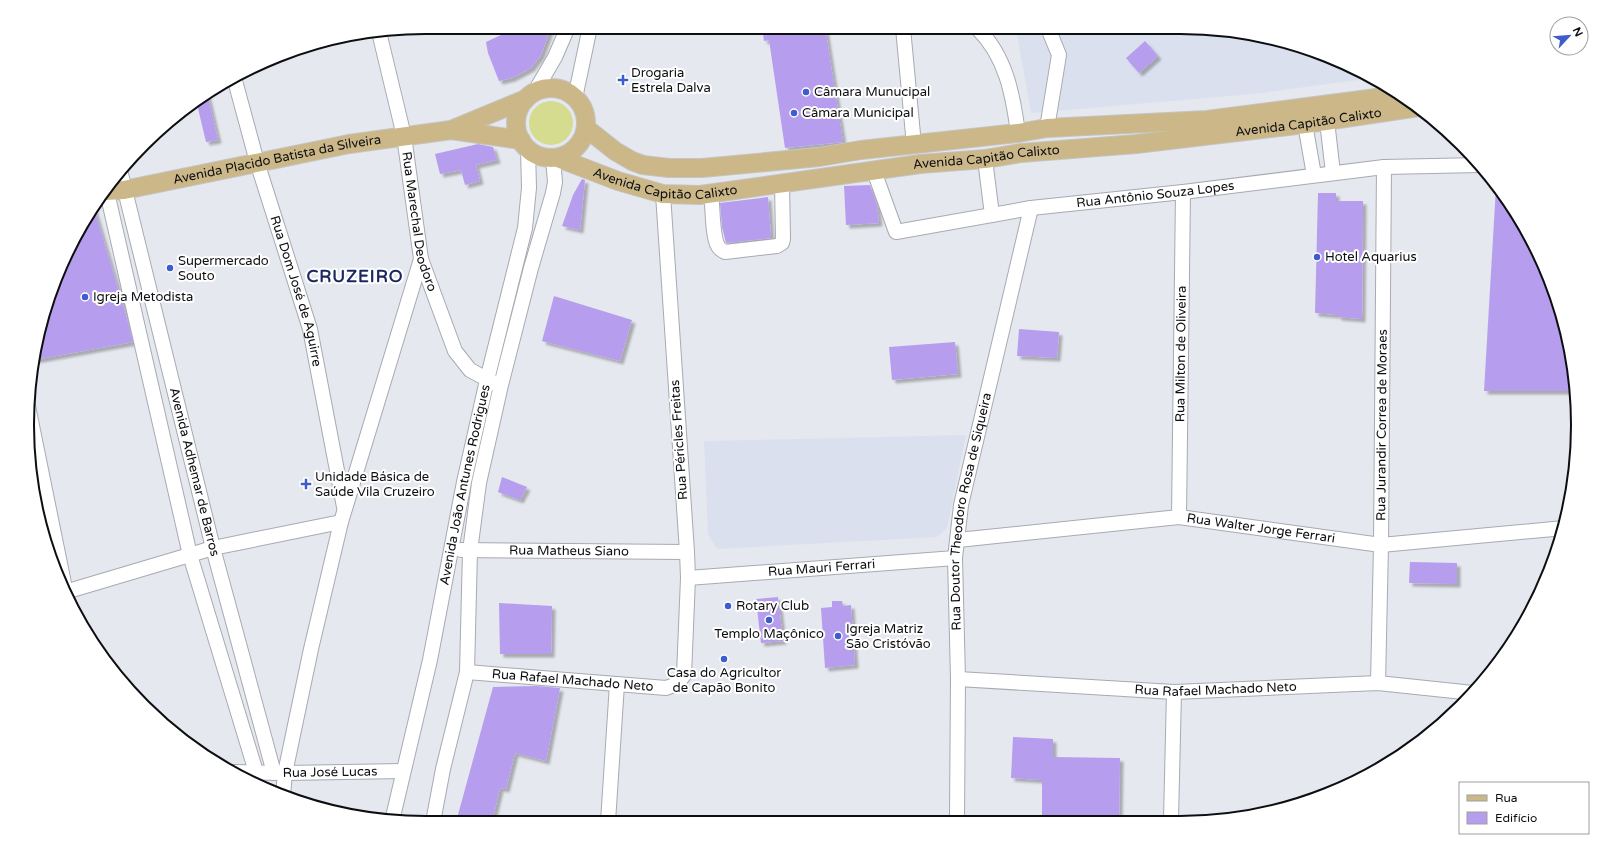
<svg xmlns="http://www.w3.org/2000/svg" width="1605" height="850" font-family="'Varela Round',sans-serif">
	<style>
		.built { fill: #dbe0ef }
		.green { fill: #d5dc90 }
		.building { fill: #b79dee; filter: url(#shadow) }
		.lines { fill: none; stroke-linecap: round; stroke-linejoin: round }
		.minor-casing { stroke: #a7aab1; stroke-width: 16 }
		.major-casing { stroke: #c5c5c6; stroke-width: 20 }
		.minor { stroke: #fff; stroke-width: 14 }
		.major { stroke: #cbb787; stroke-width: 18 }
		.poi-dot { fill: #3f5cce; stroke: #fff; stroke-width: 1.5 }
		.labels { text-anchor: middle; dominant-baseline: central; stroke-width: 4; stroke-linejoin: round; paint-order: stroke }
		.poi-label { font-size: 13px; fill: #0d0e11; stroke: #fff; text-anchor: start }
		.street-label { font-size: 13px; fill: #0d0e11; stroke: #fff }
		.district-label { font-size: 17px; font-weight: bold; letter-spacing: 1px; fill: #1a285f; stroke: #fff }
		.rim { fill: none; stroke: #0d0e11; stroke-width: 2 }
	</style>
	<defs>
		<filter id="shadow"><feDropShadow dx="3.5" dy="3.5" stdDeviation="1" flood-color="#0004"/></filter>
	</defs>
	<rect width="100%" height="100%" fill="#e5e8ef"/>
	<!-- built -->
	<g class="built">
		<path d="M1016,28H1206L1283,41L1356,68L1373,78L1254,94L1031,113Z"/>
		<path d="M966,435L947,528L937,537L717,549L708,534L704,441Z"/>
	</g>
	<!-- green -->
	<circle class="green" cx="551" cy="123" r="22"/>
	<!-- building -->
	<g class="building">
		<path d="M504,27H544L550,30L541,55L531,68L512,78L499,81L488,53L486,42L501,35Z"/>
		<path d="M762,27H825L843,142L785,148L769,40L764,41Z"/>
		<path d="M1145,41L1158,56L1139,73L1126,58Z"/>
		<path d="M207,93L218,140L206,142L196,100Z"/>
		<path d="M478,144L493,147L497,160L476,165L480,181L465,185L461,170L440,174L435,154Z"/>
		<path d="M582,179L585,180L580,230L562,226L573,195Z"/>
		<path d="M870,185L877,205L879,223L846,225L844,186Z"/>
		<path d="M1496,187L1525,226L1557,297L1568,346L1569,391H1484Z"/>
		<path d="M1318,193H1336V201H1363L1362,319L1338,317V315L1315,313Z"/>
		<path d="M768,197L771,238L726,243L722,227L720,203Z"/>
		<path d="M93,205L126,315L133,342L34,360L41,322L57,272Z"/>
		<path d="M554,296L632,320L620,361L542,341Z"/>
		<path d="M1019,329L1059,332L1057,358L1017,356Z"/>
		<path d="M955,342L958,374L892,380L889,347Z"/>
		<path d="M502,477L527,487L520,500L498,492Z"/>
		<path d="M1410,562L1457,563V584L1409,583Z"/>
		<path d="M778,597L783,641L761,643L756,599Z"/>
		<path d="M832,601H842L843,606L851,605L855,665L825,668L821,608L832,607Z"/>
		<path d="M499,603L552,606L551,654H500Z"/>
		<path d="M537,686L560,688L546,761L515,753L506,789L500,788L492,822H456L493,687Z"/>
		<path d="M1013,737L1053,739V757L1120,758L1119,820H1042V780L1011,778Z"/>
	</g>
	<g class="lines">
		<defs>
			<g id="minor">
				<path d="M903,28L914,145"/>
				<path d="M977,28C1006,56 1013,95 1018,133"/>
				<path id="s1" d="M379,32L404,136L421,259L455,351L470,370L494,383"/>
				<path id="s2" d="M234,77L257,162L310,329L344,507"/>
				<path d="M534,93L555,57L568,27"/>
				<path d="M575,98L590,27"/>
				<path d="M1327,121L1333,173"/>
				<path d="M1305,124L1314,175"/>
				<path d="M1047,128L1059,55L1048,28"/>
				<path d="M985,159L992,215"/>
				<path id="s3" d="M120,170L213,548L274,773"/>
				<path id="s4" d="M874,171L896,232L1031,208L1183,192L1384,167L1481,165"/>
				<path d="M106,188L190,555L256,772"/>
				<path d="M711,193C713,206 712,236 718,246C720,250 722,250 725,252L777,246L782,243L783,239L782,183"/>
				<path d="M28,406L66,593"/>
				<path id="s5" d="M1179,517L1183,192"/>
				<path id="s6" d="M958,540L1179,517L1381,545L1564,528"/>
				<path id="s7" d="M461,550L687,552"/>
				<path id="s8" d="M688,578L955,558"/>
				<path d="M65,592L213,548L341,522"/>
				<path id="s9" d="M467,672L666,688L677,684L684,675L688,578L687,552L663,194"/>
				<path id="s10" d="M958,679L1174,692L1378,683L1473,693"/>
				<path id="s11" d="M1378,683L1381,545L1384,167"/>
				<path id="s12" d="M233,772L285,773L403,771"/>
				<path d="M283,795L285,773L311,649L341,522L421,259"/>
				<path id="s13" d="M957,820L958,679L955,558L961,505L1031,208"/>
				<path d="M1171,820L1174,692"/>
				<path id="s14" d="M392,821L430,660L464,482L487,380L525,228L529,188L528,149"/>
				<path d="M433,822L443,769L467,672L470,551L479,483L501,385L531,268L553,193L555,182L553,158"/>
				<path d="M608,822L617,684"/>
			</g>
			<g id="major">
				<circle cx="551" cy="123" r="35"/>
				<path d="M586,128L615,151L632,161L643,165L669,168H702L819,157L861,150L1018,133L1047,128L1207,120L1399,95"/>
				<path d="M451,130L521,140"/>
				<path id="s15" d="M558,158L618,181L663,194L700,195L920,164L985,159L1021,153L1136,144L1305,124L1419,107"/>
				<path id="s16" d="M104,191L124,190L349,144L451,130L526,99"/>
			</g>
		</defs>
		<!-- minor casing -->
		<use href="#minor" class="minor-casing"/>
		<!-- major casing -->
		<use href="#major" class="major-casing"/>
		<!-- minor -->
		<use href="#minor" class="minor"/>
		<!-- major -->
		<use href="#major" class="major"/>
	</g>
	<!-- markers -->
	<g class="poi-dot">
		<path d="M621 74h4v4h4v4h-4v4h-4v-4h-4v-4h4z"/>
		<circle cx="806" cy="92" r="4"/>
		<circle cx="794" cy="113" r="4"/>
		<circle cx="1317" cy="257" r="4"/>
		<circle cx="170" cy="268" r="4"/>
		<circle cx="85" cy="297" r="4"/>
		<path d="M304 478h4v4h4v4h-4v4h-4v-4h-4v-4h4z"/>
		<circle cx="728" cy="606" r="4"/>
		<circle cx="769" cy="620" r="4"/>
		<circle cx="838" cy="636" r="4"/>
		<circle cx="724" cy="659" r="4"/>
	</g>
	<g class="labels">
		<!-- poi labels -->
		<g class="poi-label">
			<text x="631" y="73">Drogaria<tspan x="631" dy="15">Estrela Dalva</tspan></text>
			<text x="814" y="92">Câmara Munucipal</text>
			<text x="802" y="113">Câmara Municipal</text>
			<text x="1325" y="257">Hotel Aquarius</text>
			<text x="178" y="261">Supermercado<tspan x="178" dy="15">Souto</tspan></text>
			<text x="93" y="297">Igreja Metodista</text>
			<text x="315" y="477">Unidade Básica de<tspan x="315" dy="15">Saúde Vila Cruzeiro</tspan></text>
			<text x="736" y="606">Rotary Club</text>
			<text x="846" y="629">Igreja Matriz<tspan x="846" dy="15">São Cristóvão</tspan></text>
			<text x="769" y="634" text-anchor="middle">Templo Maçônico</text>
			<text x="724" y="673" text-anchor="middle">Casa do Agricultor<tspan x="724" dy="15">de Capão Bonito</tspan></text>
		</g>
		<!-- street labels -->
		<g class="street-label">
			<text stroke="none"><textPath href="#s15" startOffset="761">Avenida Capitão Calixto</textPath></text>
			<text stroke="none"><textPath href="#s15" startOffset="437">Avenida Capitão Calixto</textPath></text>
			<text stroke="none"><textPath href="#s16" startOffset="176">Avenida Placido Batista da Silveira</textPath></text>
			<text stroke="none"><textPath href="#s15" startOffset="112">Avenida Capitão Calixto</textPath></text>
			<text stroke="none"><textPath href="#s4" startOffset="327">Rua Antônio Souza Lopes</textPath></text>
			<text stroke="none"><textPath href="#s1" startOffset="194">Rua Marechal Deodoro</textPath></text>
			<text stroke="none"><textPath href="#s2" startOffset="223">Rua Dom José de Aguirre</textPath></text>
			<text stroke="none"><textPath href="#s5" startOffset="163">Rua Milton de Oliveira</textPath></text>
			<text stroke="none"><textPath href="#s11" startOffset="258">Rua Jurandir Correa de Moraes</textPath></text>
			<text transform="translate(679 440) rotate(-94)">Rua Péricles Freitas</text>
			<text stroke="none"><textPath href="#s3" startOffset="311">Avenida Adhemar de Barros</textPath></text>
			<text stroke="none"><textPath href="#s14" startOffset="344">Avenida João Antunes Rodrigues</textPath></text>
			<text stroke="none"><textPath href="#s13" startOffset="310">Rua Doutor Theodoro Rosa de Siqueira</textPath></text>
			<text stroke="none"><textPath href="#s6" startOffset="305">Rua Walter Jorge Ferrari</textPath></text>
			<text stroke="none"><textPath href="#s7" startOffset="108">Rua Matheus Siano</textPath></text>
			<text stroke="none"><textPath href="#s8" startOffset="134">Rua Mauri Ferrari</textPath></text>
			<text stroke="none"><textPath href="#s9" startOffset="106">Rua Rafael Machado Neto</textPath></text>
			<text stroke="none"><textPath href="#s10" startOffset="258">Rua Rafael Machado Neto</textPath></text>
			<text stroke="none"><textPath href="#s12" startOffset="97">Rua José Lucas</textPath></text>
		</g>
		<!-- district labels -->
		<g class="district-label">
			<text x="355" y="276">CRUZEIRO</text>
		</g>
	</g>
	<!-- crop -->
	<path d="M0 0H1605V850H0ZM425 34H1180A391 391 0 0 1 1571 425V425A391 391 0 0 1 1180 816H425A391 391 0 0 1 34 425V425A391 391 0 0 1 425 34Z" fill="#fff" fill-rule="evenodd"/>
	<path class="rim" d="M425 34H1180A391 391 0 0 1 1571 425V425A391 391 0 0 1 1180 816H425A391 391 0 0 1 34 425V425A391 391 0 0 1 425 34Z"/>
	<!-- legend -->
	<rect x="1459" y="782" width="130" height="52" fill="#ffffff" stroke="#9e9fa0"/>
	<rect x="1467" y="795" width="20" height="6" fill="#cbb787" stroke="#9e9fa0"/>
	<text x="1495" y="802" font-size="12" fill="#0d0e11">Rua</text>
	<rect x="1467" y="812" width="20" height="12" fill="#b79dee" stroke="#9e9fa0"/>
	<text x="1495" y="822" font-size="12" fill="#0d0e11">Edifício</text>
	<!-- north arrow -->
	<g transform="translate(1569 36) rotate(64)"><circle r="19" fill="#ffffff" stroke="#9e9fa0"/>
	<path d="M0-3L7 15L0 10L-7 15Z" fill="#3f5cce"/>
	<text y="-6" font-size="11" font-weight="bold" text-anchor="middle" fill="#0d0e11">N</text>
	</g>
</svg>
